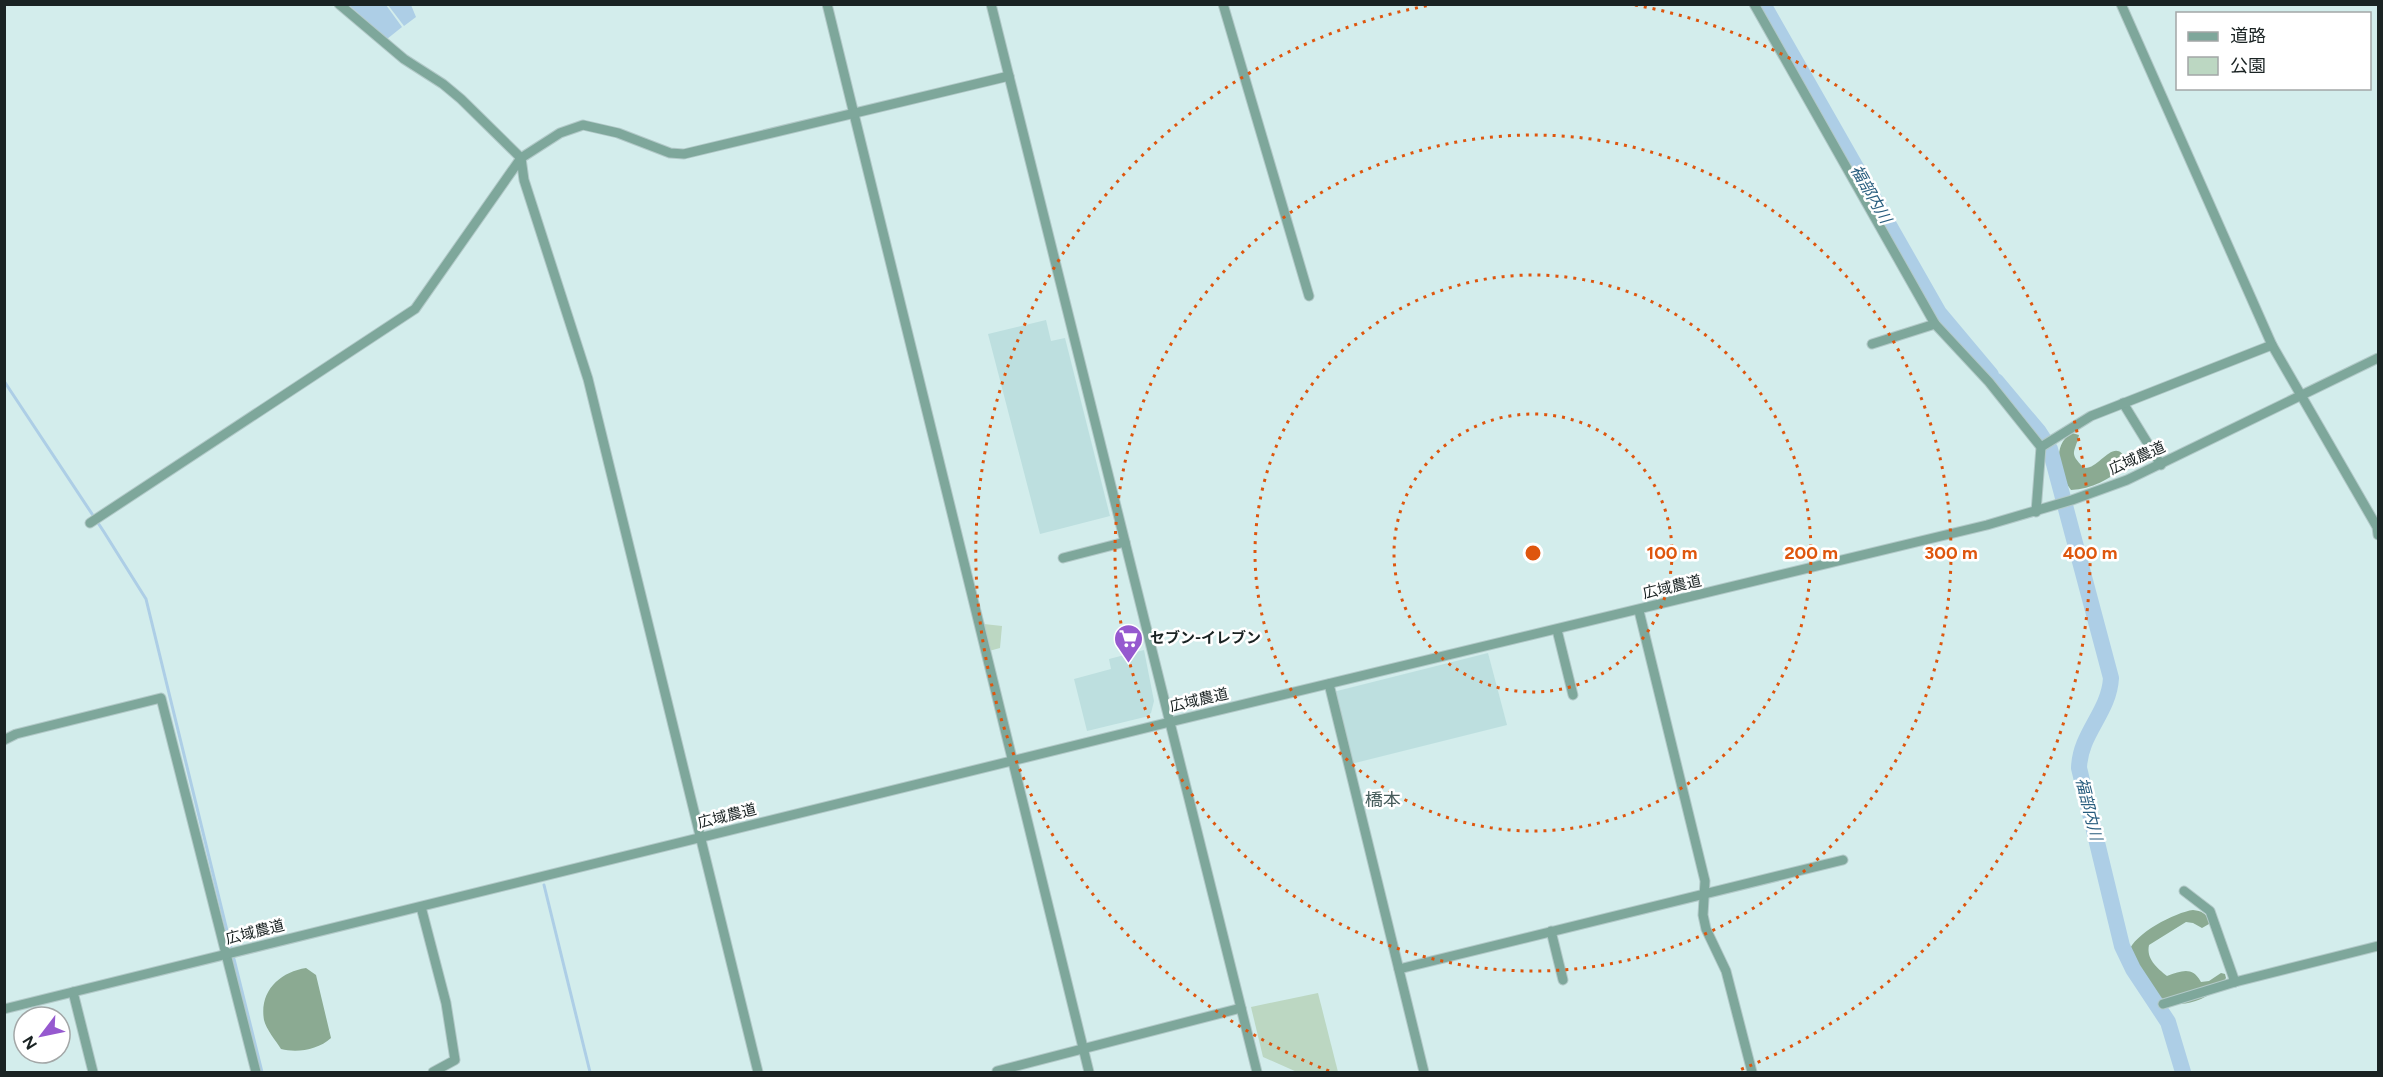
<svg xmlns="http://www.w3.org/2000/svg" width="2383" height="1077" font-family="Figtree,'Noto Sans JP',sans-serif">
	<style>
		.built { fill: #bddfdf }
		.green { fill: #bcd7c2 }
		.forest { fill: #8baa92 }
		.water { fill: #adcee6 }
		.lines { fill: none; stroke-linecap: round; stroke-linejoin: round }
		.stream { stroke: #adcee6; stroke-width: 3 }
		.river { stroke: #adcee6; stroke-width: 16 }
		.minor-casing { stroke: #b2c9c8; stroke-width: 11 }
		.minor { stroke: #7ea79b; stroke-width: 9 }
		.ring { fill: none; stroke: #de560d; stroke-width: 3; stroke-dasharray: 3 6 }
		.labels { text-anchor: middle; dominant-baseline: central; stroke-width: 5; stroke-linejoin: round; paint-order: stroke }
		.street-label { font-size: 15px; fill: #1a2323; stroke: #fff }
		.poi-label { font-size: 15px; font-weight: bold; fill: #1a2323; stroke: #fff; text-anchor: start }
		.water-label { font-size: 16px; font-style: italic; fill: #285d7e; stroke: #fff }
		.quarter-label { font-size: 18px; fill: #465c5b; stroke: #fff }
		.centre { fill: #de560d; stroke: #fff; stroke-width: 3 }
		.ring-label { font-size: 18px; text-anchor: middle; font-weight: bold; fill: #de560d; stroke: #fff; stroke-width: 5; stroke-linejoin: round; paint-order: stroke }
	</style>
	<rect width="100%" height="100%" fill="#d3edec"/>
	<!-- built -->
	<g class="built">
		<path d="M1046,320L1051,341L1065,338L1110,516L1040,534L988,334Z"/>
		<path d="M1144,650L1154,701L1151,713L1145,717L1087,731L1074,679L1111,669L1109,659Z"/>
		<path d="M1488,653L1507,725L1351,764L1333,692Z"/>
	</g>
	<!-- green -->
	<g class="green">
		<path d="M984,624L1002,626L1000,648L989,651Z"/>
		<path d="M1318,993L1338,1072H1297L1263,1057L1251,1007Z"/>
	</g>
	<!-- forest -->
	<g class="forest">
		<path d="M2072,433L2079,435C2075,453 2068,452 2084,468C2100,470 2115,433 2127,462L2125,467C2109,479 2092,489 2071,490C2059,474 2051,445 2072,433Z"/>
		<path d="M2193,910C2202,911 2205,913 2210,921L2209,924L2202,928L2193,923L2186,922L2149,945C2146,959 2157,968 2167,976C2182,971 2192,966 2201,982L2209,981L2221,973L2225,974L2226,978C2220,988 2212,994 2201,999C2162,1016 2144,984 2129,952C2133,934 2176,912 2193,910Z"/>
		<path d="M306,968L316,975L331,1038C318,1050 297,1053 281,1049C276,1041 266,1029 264,1020C259,991 280,972 306,968Z"/>
	</g>
	<!-- water -->
	<g class="water">
		<path d="M349,5H386L402,27L387,39Z"/>
		<path d="M388,5H411L416,17L404,26Z"/>
	</g>
	<g class="lines">
		<!-- stream -->
		<g class="stream">
			<path d="M4,381L104,532L146,599L231,947"/>
			<path d="M544,885L590,1072"/>
			<path d="M234,959L262,1072"/>
		</g>
		<!-- river -->
		<g class="river">
			<path d="M1763,4L1939,313L1991,375"/>
			<path d="M1996,381L2039,432L2050,449L2111,678C2109,713 2080,733 2079,768L2122,946L2133,969L2168,1022L2183,1072"/>
		</g>
		<defs>
			<g id="minor">
				<path d="M339,4L404,59L443,84L461,99L521,158L524,180L588,379L758,1072"/>
				<path d="M827,4L1089,1072"/>
				<path d="M991,4L1257,1072"/>
				<path d="M1223,4L1309,296"/>
				<path d="M1754,4L1935,324L1989,382L2041,447L2036,512"/>
				<path d="M2121,4L2272,345L2377,527L2378,535"/>
				<path d="M1872,344L1935,324"/>
				<path d="M2123,403L2161,465"/>
				<path d="M2041,447L2091,416L2272,345"/>
				<path d="M90,523L415,309L521,158L560,133L583,125L618,133L670,153L684,154L1009,76"/>
				<path d="M1063,558L1125,542"/>
				<path d="M1639,611L1705,881L1703,915L1706,929L1726,971L1752,1072"/>
				<path d="M1557,630L1573,695"/>
				<path d="M1329,684L1424,1072"/>
				<path d="M4,740L16,734L161,698L256,1072"/>
				<path d="M2184,891L2210,911L2235,982"/>
				<path d="M421,907L446,1003L455,1060L433,1072"/>
				<path d="M1551,931L1563,980"/>
				<path d="M1399,969L1843,860"/>
				<path d="M73,992L93,1072"/>
				<path d="M2163,1004L2235,982L2378,946"/>
				<path d="M4,1009L1170,722L1987,525L2072,500L2127,480L2378,358"/>
				<path d="M997,1071L1241,1008"/>
			</g>
		</defs>
		<!-- minor casing -->
		<use href="#minor" class="minor-casing"/>
		<!-- minor -->
		<use href="#minor" class="minor"/>
	</g>
	<!-- distance rings -->
	<g class="ring">
		<circle cx="1533" cy="553" r="139"/>
		<circle cx="1533" cy="553" r="278"/>
		<circle cx="1533" cy="553" r="418"/>
		<path d="M1329 1071A557 557 0 0 1 1431 5M1635 5A557 557 0 0 1 1737 1071"/>
	</g>
	<!-- icons -->
	<defs>
		<symbol id="supermarket-pin" viewBox="-11 -11 22 30"><path d="M0 17L-7.5 6A9.5 9.5 0 1 1 7.5 6Z" fill="#9659cf" stroke="#fff"/><path d="M-6-5.5h2.5l.6 2H6L4.5 2H-2.5L-4.4-4H-6ZM-1.5 3.2a1.3 1.3 0 1 0 .1 0ZM3 3.2a1.3 1.3 0 1 0 .1 0Z" fill="#fff"/></symbol>
	</defs>
	<g fill-rule="evenodd">
		<use href="#supermarket-pin" x="1112" y="622" width="33" height="45"/>
	</g>
	<g class="labels">
		<!-- street labels -->
		<g class="street-label">
			<text transform="translate(2137 458) rotate(-24)">広域農道</text>
			<text transform="translate(1672 587) rotate(-13)">広域農道</text>
			<text transform="translate(1199 700) rotate(-13)">広域農道</text>
			<text transform="translate(727 816) rotate(-14)">広域農道</text>
			<text transform="translate(255 932) rotate(-14)">広域農道</text>
		</g>
		<!-- poi labels -->
		<g class="poi-label">
			<text x="1150" y="638">セブン-イレブン</text>
		</g>
		<!-- water labels -->
		<g class="water-label">
			<text transform="translate(1871 194) rotate(60)">福部内川</text>
			<text transform="translate(2089 809) rotate(76)">福部内川</text>
		</g>
		<!-- quarter labels -->
		<g class="quarter-label">
			<text x="1383" y="800">橋本</text>
		</g>
	</g>
	<circle cx="1533" cy="553" r="9" class="centre"/>
	<g class="ring-label">
		<text x="1672" y="559">100 m</text>
		<text x="1811" y="559">200 m</text>
		<text x="1951" y="559">300 m</text>
		<text x="2090" y="559">400 m</text>
	</g>
	<!-- border -->
	<rect width="2383" height="1077" fill="none" stroke="#1a2323" stroke-width="12"/>
	<!-- legend -->
	<rect x="2176" y="12" width="195" height="78" fill="#ffffff" stroke="#a3a7a7" stroke-width="1.5"/>
	<rect x="2188" y="32" width="30" height="9" fill="#7ea79b" stroke="#a3a7a7" stroke-width="1.5"/>
	<text x="2230" y="42" font-size="18" fill="#1a2323">道路</text>
	<rect x="2188" y="57" width="30" height="18" fill="#bcd7c2" stroke="#a3a7a7" stroke-width="1.5"/>
	<text x="2230" y="72" font-size="18" fill="#1a2323">公園</text>
	<!-- north arrow -->
	<g transform="translate(42 1035) rotate(238)"><circle r="28" fill="#ffffff" stroke="#a3a7a7" stroke-width="1.5"/>
	<path d="M0-4.5L10 22L0 15L-10 22Z" fill="#9659cf"/>
	<text y="-9" font-size="16" font-weight="bold" text-anchor="middle" fill="#1a2323">N</text>
	</g>
</svg>
